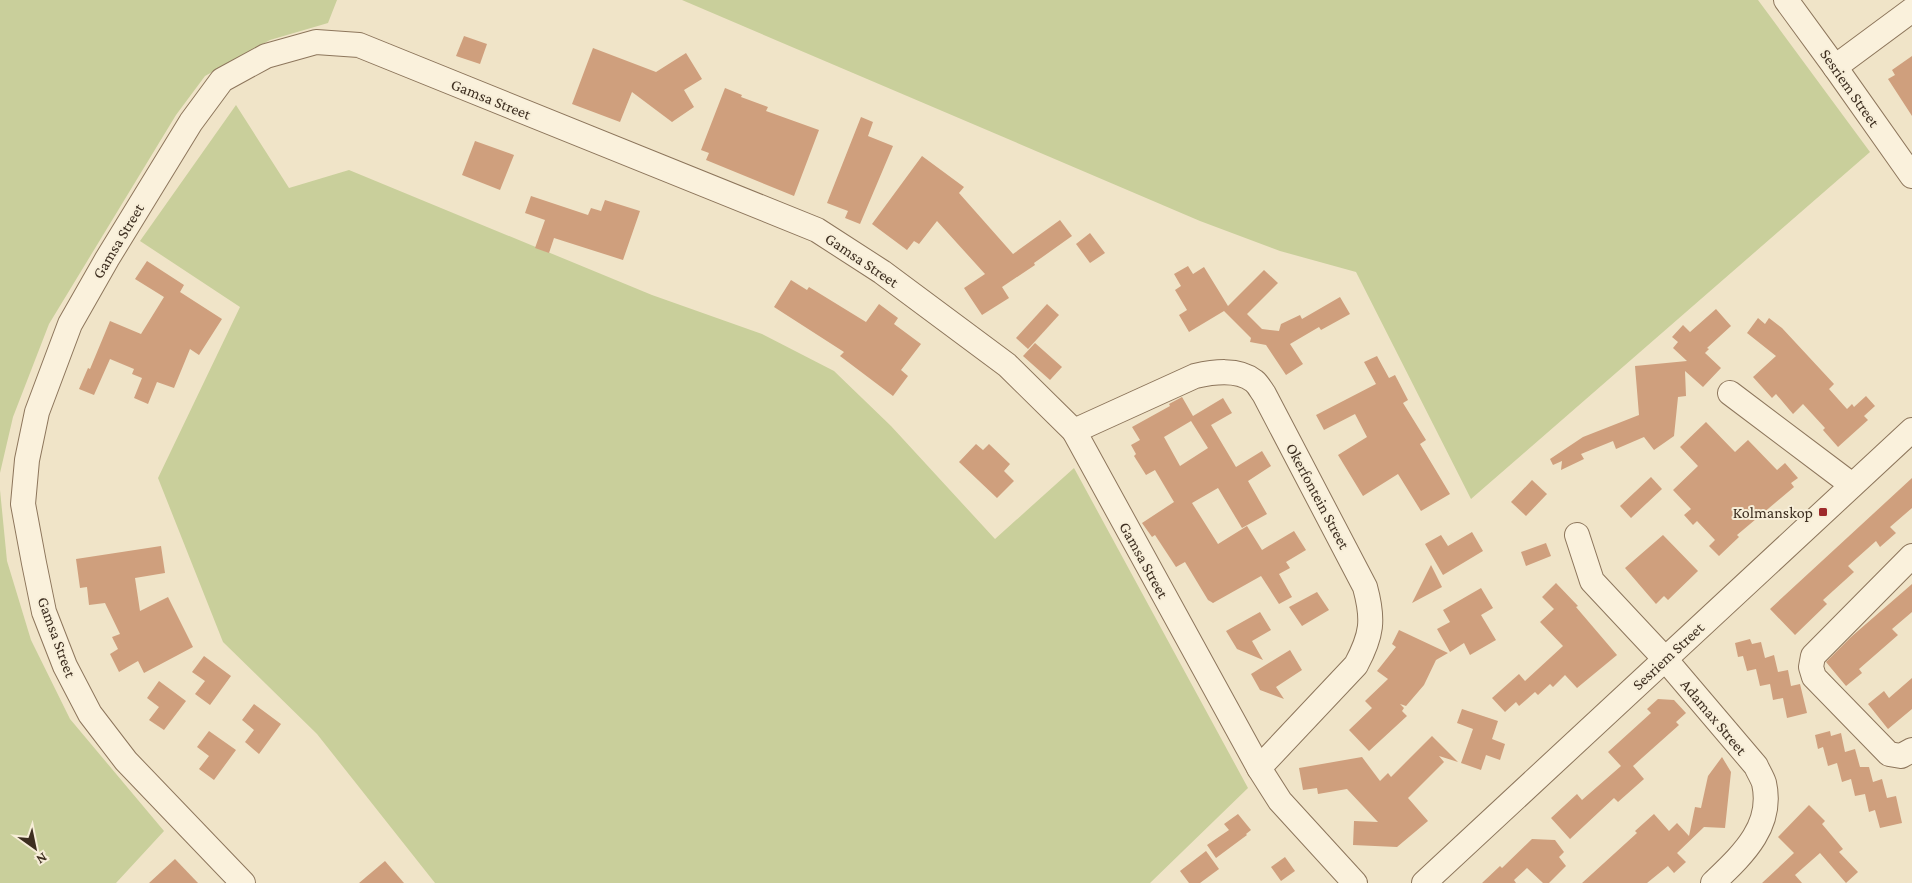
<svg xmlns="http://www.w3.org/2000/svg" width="1912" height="883" font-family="'Crimson Pro',serif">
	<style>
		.green { fill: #c9cf9b }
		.building { fill: #cf9f7d; fill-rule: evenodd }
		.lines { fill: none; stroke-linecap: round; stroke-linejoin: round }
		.minor-casing { stroke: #8d765c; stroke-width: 26 }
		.minor { stroke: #faf1dc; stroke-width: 24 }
		.poi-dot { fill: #9e2a2b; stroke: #f7eed8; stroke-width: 2 }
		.labels { text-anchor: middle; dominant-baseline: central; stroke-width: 4; stroke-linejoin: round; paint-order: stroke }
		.street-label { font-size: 16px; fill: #3d2e20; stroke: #f7eed8 }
		.poi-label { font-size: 16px; fill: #3d2e20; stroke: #f7eed8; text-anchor: end }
	</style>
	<rect width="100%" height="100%" fill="#f0e4c8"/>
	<!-- green -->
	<g class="green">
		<path d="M0,0H337L328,23L270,40L205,76L176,115L49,324L13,417L0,473Z"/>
		<path d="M682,0H1758L1870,152L1471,499L1356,272L1280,251L1200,221Z"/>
		<path d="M236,105L289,188L349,170L652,295L762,334L834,371L891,426L995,539L1074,468L1248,788L1150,883H435L317,734L223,642L158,478L240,307L140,241Z"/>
		<path d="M0,490L7,561L31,640L70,719L164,831L116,883H0Z"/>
	</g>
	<!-- building -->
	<g class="building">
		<path d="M464,36L487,44L480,64L456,56Z"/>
		<path d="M593,48L656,72L686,53L702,79L684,90L694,107L672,122L632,92L620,122L572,104Z"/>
		<path d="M1912,56V116L1888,79L1895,75L1892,70Z"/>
		<path d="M725,88L742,95L741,97L768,107L766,111L819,130L794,196L706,160L709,153L701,150Z"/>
		<path d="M861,117L873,122L868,136L893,146L860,224L845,218L848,211L827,203Z"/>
		<path d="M475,141L514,155L500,190L462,175Z"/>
		<path d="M922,156L964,187L959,193L1013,254L1060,220L1072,236L1034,263L1035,265L1002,287L1009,298L982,315L964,288L985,274L937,221L919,244L914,241L907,250L872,224Z"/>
		<path d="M531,196L588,215L591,208L601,211L605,200L640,211L623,260L554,238L549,253L535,248L545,220L525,213Z"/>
		<path d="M1090,233L1105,253L1090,263L1076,244Z"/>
		<path d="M147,261L184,285L180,292L222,319L199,355L190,349L174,388L157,382L148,404L134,398L142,378L132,374L134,369L110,359L94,395L79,389L88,368L90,369L110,321L141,334L164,297L135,279Z"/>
		<path d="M1188,266L1193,274L1204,267L1228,306L1264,270L1278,283L1247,314L1262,329L1279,331L1281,324L1300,315L1302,319L1340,297L1350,314L1321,330L1319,327L1290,344L1303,364L1286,375L1266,345L1250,342L1251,338L1224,311L1189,332L1179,315L1187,310L1175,290L1181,286L1174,274Z"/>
		<path d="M791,280L807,290L809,287L866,322L879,304L898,318L894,324L921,344L901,370L908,376L893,396L840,356L844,352L774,307Z"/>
		<path d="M1047,304L1059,315L1028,349L1016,338Z"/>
		<path d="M1716,309L1731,326L1707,348L1709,349L1705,353L1721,368L1703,387L1685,371L1686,396L1678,397L1674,436L1654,450L1644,437L1616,449L1613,441L1581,454L1584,459L1561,470L1562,461L1553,465L1550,459L1583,437L1639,415L1635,366L1687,361L1673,348L1678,342L1672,337L1683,325L1690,332Z"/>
		<path d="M1758,318L1765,324L1769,318L1782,328L1834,384L1829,389L1847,409L1852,404L1854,407L1866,396L1875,406L1864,416L1868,420L1838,447L1823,430L1825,428L1803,404L1793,414L1776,394L1772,398L1753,377L1776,356L1747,333Z"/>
		<path d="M1035,343L1062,367L1050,380L1023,356Z"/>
		<path d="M1377,356L1389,378L1395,375L1408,400L1403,403L1426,440L1420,444L1450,494L1421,511L1398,474L1363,496L1338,455L1367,437L1355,414L1324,430L1316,415L1376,384L1364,362Z"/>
		<path d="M1182,397L1193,416L1223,398L1232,413L1211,425L1236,467L1262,451L1271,466L1248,481L1267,514L1242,528L1218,488L1192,503L1218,544L1247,526L1262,550L1294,531L1306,550L1286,562L1290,568L1279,574L1292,597L1279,604L1261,576L1213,603L1208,600L1185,562L1176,567L1155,535L1152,537L1142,523L1174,502L1155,470L1146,475L1134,456L1136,454L1131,445L1140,440L1132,427L1170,406L1169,404ZM1191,421L1208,448L1180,466L1164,437Z"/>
		<path d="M1706,422L1735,452L1748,440L1777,470L1785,463L1798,478L1791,483L1794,487L1737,535L1739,537L1719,556L1709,546L1715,540L1697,521L1693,525L1684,515L1691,509L1673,490L1698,466L1680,447Z"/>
		<path d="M976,444L983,450L989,444L1010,464L1004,471L1014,481L997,498L959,462Z"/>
		<path d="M1651,477L1662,489L1631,518L1620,506Z"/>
		<path d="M1912,478V508L1890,527L1896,533L1880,547L1876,541L1848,566L1854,572L1823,600L1827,604L1795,635L1770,609Z"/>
		<path d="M1532,480L1547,494L1526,516L1511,502Z"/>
		<path d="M1472,532L1483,551L1443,575L1425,544L1441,535L1448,546Z"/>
		<path d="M1663,535L1698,571L1668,600L1664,596L1656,604L1625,568Z"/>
		<path d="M1546,543L1551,556L1526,566L1521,552Z"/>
		<path d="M161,546L165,573L135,578L140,611L168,597L193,647L144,673L138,661L119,672L110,654L118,649L112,637L120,634L105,603L89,605L87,587L80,588L76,559Z"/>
		<path d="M1431,565L1442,587L1412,603Z"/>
		<path d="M1556,583L1578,606L1576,607L1617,655L1577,688L1565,675L1553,687L1550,684L1538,695L1535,692L1519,706L1516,702L1505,712L1492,698L1519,674L1525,681L1563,646L1540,622L1554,609L1542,597Z"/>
		<path d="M1912,584V612L1892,629L1898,635L1859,669L1862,673L1846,686L1826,662L1851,637Z"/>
		<path d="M1481,588L1493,608L1481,615L1496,640L1470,655L1464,643L1450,652L1437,629L1450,622L1443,610Z"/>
		<path d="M1317,592L1329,610L1302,626L1289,607Z"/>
		<path d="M1260,612L1271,630L1252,641L1263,660L1237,649L1226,631Z"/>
		<path d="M1399,630L1448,653L1436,660L1424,685L1406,706L1400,704L1404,708L1402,711L1407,716L1369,751L1349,730L1372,708L1365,701L1388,679L1377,671L1396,647L1392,644Z"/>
		<path d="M1750,639L1752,644L1761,642L1765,658L1774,655L1778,672L1788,670L1791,686L1800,684L1807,713L1787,718L1783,698L1773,700L1770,684L1760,686L1756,669L1747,671L1743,656L1738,657L1735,643Z"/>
		<path d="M1290,650L1302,670L1276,687L1284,699L1260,690L1251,674Z"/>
		<path d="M204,656L231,676L210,705L195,694L205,681L192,672Z"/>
		<path d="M1912,678V709L1888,729L1868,704L1884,691L1889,698Z"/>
		<path d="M159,681L186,701L164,730L149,720L159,707L147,698Z"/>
		<path d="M1658,699L1674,700L1686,713L1676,722L1679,725L1633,766L1644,779L1618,802L1614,798L1570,839L1551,818L1577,794L1582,800L1621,766L1608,752L1651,713L1647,709Z"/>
		<path d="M254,704L281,724L259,754L245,742L254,730L242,720Z"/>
		<path d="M1462,709L1498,721L1492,739L1505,744L1500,760L1486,755L1481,770L1461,763L1473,729L1457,723Z"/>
		<path d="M209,731L236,750L214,780L199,769L209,756L197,747Z"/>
		<path d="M1830,731L1831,736L1841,733L1845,752L1855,749L1860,767H1869L1873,782L1882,779L1887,798L1896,796L1902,823L1880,828L1875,810L1869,812L1865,794L1855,796L1851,779L1842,782L1837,763L1828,766L1823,747L1818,749L1815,735Z"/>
		<path d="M1432,736L1458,762L1439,756L1444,762L1408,798L1428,821L1397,847L1353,845L1354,821L1378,822L1347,789L1318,794L1317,788L1303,790L1299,768L1362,757L1380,781L1388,773L1391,777Z"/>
		<path d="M1722,757L1731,772L1725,828L1704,827L1677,853L1686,862L1674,873L1668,866L1647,883H1582L1637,833L1635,831L1654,814L1669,831L1677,823L1689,836L1695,807L1701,808L1708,776Z"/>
		<path d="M1809,805L1825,821L1822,824L1843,849L1839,852L1858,872L1846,883L1820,853L1795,875L1802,883H1762L1794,853L1778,837Z"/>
		<path d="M1238,814L1251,830L1246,834L1247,835L1216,858L1207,845L1229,830L1224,824Z"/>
		<path d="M1532,839L1555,840L1564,852L1559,857L1566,866L1549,883H1543L1527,868L1514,880L1516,883H1482L1500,866L1502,868Z"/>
		<path d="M1206,851L1219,869L1200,883H1189L1180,871Z"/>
		<path d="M1285,857L1295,871L1281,881L1271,867Z"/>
		<path d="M175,859L198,883H149Z"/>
		<path d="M385,861L404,883H359Z"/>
	</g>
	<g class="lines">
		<defs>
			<g id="minor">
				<path d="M1786,0L1835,67L1912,176"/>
				<path d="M1835,67L1912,10"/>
				<path d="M1730,393L1852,485"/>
				<path d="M1074,431L1195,376C1213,372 1238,368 1254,381C1258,384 1261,390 1264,394L1365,587C1374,620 1372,635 1356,665L1259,768"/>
				<path d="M1577,535L1592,581L1665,659L1756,766C1758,771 1762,777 1764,783C1774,827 1741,856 1713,883"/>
				<path d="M1912,556L1813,656L1811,667L1814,677L1889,754L1901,756L1912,750"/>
				<path d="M243,883L126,761L90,714L65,666L44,612L34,563L23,504L27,460L37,412L70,324L107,259L191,122L222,80L266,56L316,42L359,45L817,230L882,272L1007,365L1074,431L1259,768L1280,801L1355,883"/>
				<path d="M1424,883L1912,430"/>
			</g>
		</defs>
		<!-- minor casing -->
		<use href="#minor" class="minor-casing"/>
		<!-- minor -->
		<use href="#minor" class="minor"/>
	</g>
	<!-- markers -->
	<rect class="poi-dot" x="1818" y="507" width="10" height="10" rx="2.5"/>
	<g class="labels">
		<!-- street labels -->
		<g class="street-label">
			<text transform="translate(1850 88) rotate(55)">Sesriem Street</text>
			<text transform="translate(491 99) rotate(22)">Gamsa Street</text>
			<text transform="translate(118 241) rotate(-59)">Gamsa Street</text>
			<text transform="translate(862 260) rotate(34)">Gamsa Street</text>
			<text transform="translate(1318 496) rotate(62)">Okerfontein Street</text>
			<text transform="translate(1144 560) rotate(61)">Gamsa Street</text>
			<text transform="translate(57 637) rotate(70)">Gamsa Street</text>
			<text transform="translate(1668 656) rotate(-43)">Sesriem Street</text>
			<text transform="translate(1714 717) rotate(50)">Adamax Street</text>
		</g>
		<!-- poi labels -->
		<g class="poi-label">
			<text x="1813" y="512">Kolmanskop</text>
		</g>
	</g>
	<!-- north arrow -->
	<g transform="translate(35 848) rotate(147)" stroke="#f7eed8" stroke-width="4" paint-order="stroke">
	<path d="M0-4L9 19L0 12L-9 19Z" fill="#3d2e20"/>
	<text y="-8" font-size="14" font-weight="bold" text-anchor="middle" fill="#3d2e20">N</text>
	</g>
</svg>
